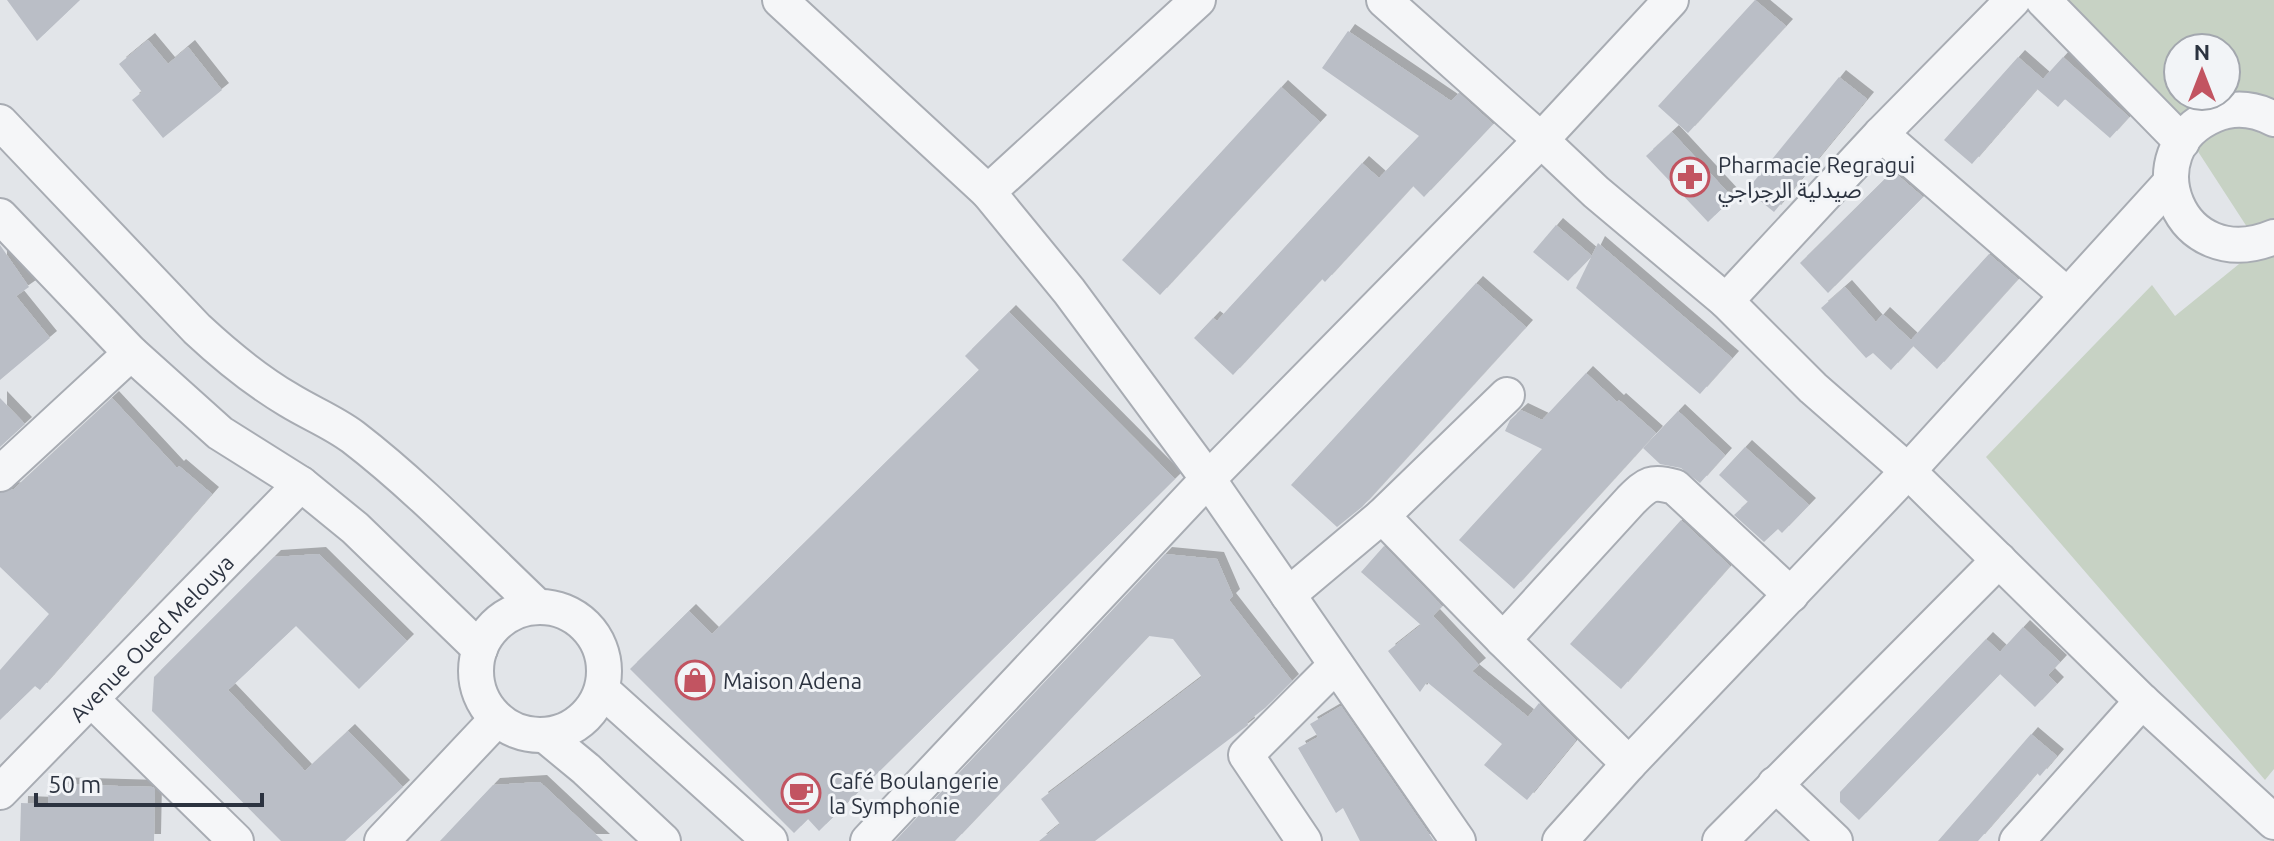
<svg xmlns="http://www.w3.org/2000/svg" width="2274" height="841" font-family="Ubuntu,'Noto Sans Arabic',sans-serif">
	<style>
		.green { fill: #c7d2c4; fill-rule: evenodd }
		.building { fill: #babec6; filter: url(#shadow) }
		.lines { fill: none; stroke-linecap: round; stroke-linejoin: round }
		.street-casing { stroke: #a8acb3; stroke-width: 38 }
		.street { stroke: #f5f6f8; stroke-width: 34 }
		.labels { text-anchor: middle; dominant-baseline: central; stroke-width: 6; stroke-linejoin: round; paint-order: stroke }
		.poi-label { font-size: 22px; fill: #2c3340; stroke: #f2f4f7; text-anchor: start }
		.street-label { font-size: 22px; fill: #2c3340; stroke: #f2f4f7 }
	</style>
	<defs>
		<filter id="shadow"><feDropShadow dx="7" dy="-7" stdDeviation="0" flood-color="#0004"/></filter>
	</defs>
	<rect width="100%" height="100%" fill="#e2e5e9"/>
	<!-- green -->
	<path class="green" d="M2058,0H2274V769L2265,780L1986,457L2152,285L2175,316L2260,247L2186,133ZM2178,48H2226V96H2178Z"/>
	<!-- building -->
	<g class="building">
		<path d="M7,0H80L37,41Z"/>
		<path d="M1755,0L1786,26L1688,133L1658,106Z"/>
		<path d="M1348,31L1451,101L1459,93L1493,124L1424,197L1413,186L1325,282L1322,279L1233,375L1194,338L1213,318L1217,321L1362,163L1379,178L1419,136L1322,68Z"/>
		<path d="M148,40L168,64L188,47L222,90L163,138L132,100L142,92L119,64Z"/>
		<path d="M2018,57L2043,79L2063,57L2129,117L2110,138L2065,99L2058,107L2037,89L1972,164L1944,140Z"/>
		<path d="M1839,77L1867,99L1774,212L1747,190Z"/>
		<path d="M1281,87L1320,122L1160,295L1122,260Z"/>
		<path d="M1672,132L1733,198L1708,222L1646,156Z"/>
		<path d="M1893,171L1923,197L1828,293L1800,263Z"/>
		<path d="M1556,225L1592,256L1568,281L1533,252Z"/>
		<path d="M1598,243L1732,358L1700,394L1576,288Z"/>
		<path d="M0,245L29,287L16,296L50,338L0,380Z"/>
		<path d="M1989,254L2018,279L1937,369L1913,346L1891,370L1873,353L1866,358L1821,308L1845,287L1876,322L1883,314L1911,340Z"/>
		<path d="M1476,283L1526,327L1362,507L1337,527L1291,485Z"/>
		<path d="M1009,312L1175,479L819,831L808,819L794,833L630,669L689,611L712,634L979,370L965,356Z"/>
		<path d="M1586,373L1617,402L1619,400L1656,433L1514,589L1459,540L1542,449L1505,431L1510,420L1521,410L1542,420Z"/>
		<path d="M0,398L25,424L0,447Z"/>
		<path d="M112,398L177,468L179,466L212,494L40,690L35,686L0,720V670L49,614L0,567V493L14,489Z"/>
		<path d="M1678,411L1725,455L1700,483L1681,468L1660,464L1643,448Z"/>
		<path d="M1745,447L1809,505L1782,533L1778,529L1764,542L1734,515L1748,502L1719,475Z"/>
		<path d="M1681,520L1730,566L1621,689L1570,644Z"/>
		<path d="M1384,546L1442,606L1431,618L1433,616L1479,665L1472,671L1528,717L1539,703L1576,740L1527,800L1484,765L1502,744L1427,682L1420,692L1388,651L1421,625L1361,572Z"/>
		<path d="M319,554L407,641L359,689L296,626L228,690L305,771L348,731L403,787L345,841H281L152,711L154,677L274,557Z"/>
		<path d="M1165,554L1217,559L1233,596L1229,600L1292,681L1265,708L1247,722L1248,725L1095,841H1039L1060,824L1041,799L1202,677L1173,639L1149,636L955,841H895Z"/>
		<path d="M2023,627L2060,662L2048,675L2057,684L2035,707L2000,674L1859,820L1840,802V792L1986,639L2000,652Z"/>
		<path d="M1341,706L1434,841H1360L1343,808L1336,813L1298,748L1318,737L1310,724Z"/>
		<path d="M2031,734L2057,756L2040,776L2037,773L1978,841H1938Z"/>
		<path d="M540,782L603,841H440L493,785Z"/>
		<path d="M49,784L153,787L155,790L154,841H20L21,803L48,804Z"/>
	</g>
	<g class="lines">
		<defs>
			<g id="street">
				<path d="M780,0L988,192"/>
				<path d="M1198,0L988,192L1069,291L1208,479L1458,841"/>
				<path d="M1384,0L1541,140L1596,192L1726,301L1813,388L1908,471L2142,701L2274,822"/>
				<path d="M2043,0L2182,142"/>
				<path d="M2274,119C2255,109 2235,106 2214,115C2131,150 2178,277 2274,237"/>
				<path d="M0,122L197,329C226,356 255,380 289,400C310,413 333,422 353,437C418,487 478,550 538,607"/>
				<path d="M1881,134L2067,295"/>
				<path d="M0,216L131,353L220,433L301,484L355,528L480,649"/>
				<path d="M1726,301L1881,134L2013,0"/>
				<path d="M1507,395L1382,516L1503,640L1631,500C1647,484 1652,480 1675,487L1791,595"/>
				<path d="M0,474L131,353"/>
				<path d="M1288,595L1382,516"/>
				<circle cx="540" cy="671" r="64"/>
				<path d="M1503,640L1629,764"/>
				<path d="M602,690L770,841"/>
				<path d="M92,700L236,841"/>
				<path d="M546,736L586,769L663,841"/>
				<path d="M1775,784L1835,841"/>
				<path id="s1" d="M0,792L301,484"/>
				<path d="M382,841L497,719"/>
				<path d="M868,841L1208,479L1541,140L1671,0"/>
				<path d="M1304,841L1246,755L1336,665"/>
				<path d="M1560,841L1629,764L1908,471L2171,182"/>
				<path d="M1720,841L1999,560"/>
				<path d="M2017,841L2142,701"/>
			</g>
		</defs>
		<!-- street casing -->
		<use href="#street" class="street-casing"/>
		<!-- street -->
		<use href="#street" class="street"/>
	</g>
	<!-- icons -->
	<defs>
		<symbol id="pharmacy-ring" viewBox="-11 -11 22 22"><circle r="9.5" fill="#f2f4f7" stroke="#c25461" stroke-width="1.5"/><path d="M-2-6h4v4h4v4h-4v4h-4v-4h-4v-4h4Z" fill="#c25461"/></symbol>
		<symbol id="shop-ring" viewBox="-11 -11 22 22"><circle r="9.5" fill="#f2f4f7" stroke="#c25461" stroke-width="1.5"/><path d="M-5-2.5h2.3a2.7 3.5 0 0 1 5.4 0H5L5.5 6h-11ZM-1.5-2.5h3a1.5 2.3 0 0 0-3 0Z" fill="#c25461"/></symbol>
		<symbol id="cafe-ring" viewBox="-11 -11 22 22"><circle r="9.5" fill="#f2f4f7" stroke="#c25461" stroke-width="1.5"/><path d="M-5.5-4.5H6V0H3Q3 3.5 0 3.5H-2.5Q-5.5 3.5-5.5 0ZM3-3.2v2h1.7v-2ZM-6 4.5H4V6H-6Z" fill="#c25461"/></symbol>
	</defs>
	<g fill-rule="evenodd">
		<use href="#pharmacy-ring" x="1668" y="155" width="44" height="44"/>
		<use href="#shop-ring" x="673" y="658" width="44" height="44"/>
		<use href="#cafe-ring" x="779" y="771" width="44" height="44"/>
	</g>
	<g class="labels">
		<!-- poi labels -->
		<g class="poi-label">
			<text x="1718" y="164">Pharmacie Regragui<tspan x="1718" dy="25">صيدلية الرجراجي</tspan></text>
			<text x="723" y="680">Maison Adena</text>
			<text x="829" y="780">Café Boulangerie<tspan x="829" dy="25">la Symphonie</tspan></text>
		</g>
		<!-- street labels -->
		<g class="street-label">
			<text stroke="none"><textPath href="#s1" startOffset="216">Avenue Oued Melouya</textPath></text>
		</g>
	</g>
	<!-- north arrow -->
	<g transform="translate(2202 72)"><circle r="38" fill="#f2f4f7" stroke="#a3a7ae" stroke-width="2"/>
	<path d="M0-6L14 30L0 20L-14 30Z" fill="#c25461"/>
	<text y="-12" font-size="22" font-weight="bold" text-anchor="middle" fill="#2c3340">N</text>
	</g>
	<!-- scale -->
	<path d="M36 793v12h226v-12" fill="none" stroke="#2c3340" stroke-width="4"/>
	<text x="48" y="793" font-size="24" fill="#2c3340" stroke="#f2f4f7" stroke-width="6" paint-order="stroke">50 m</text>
</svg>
